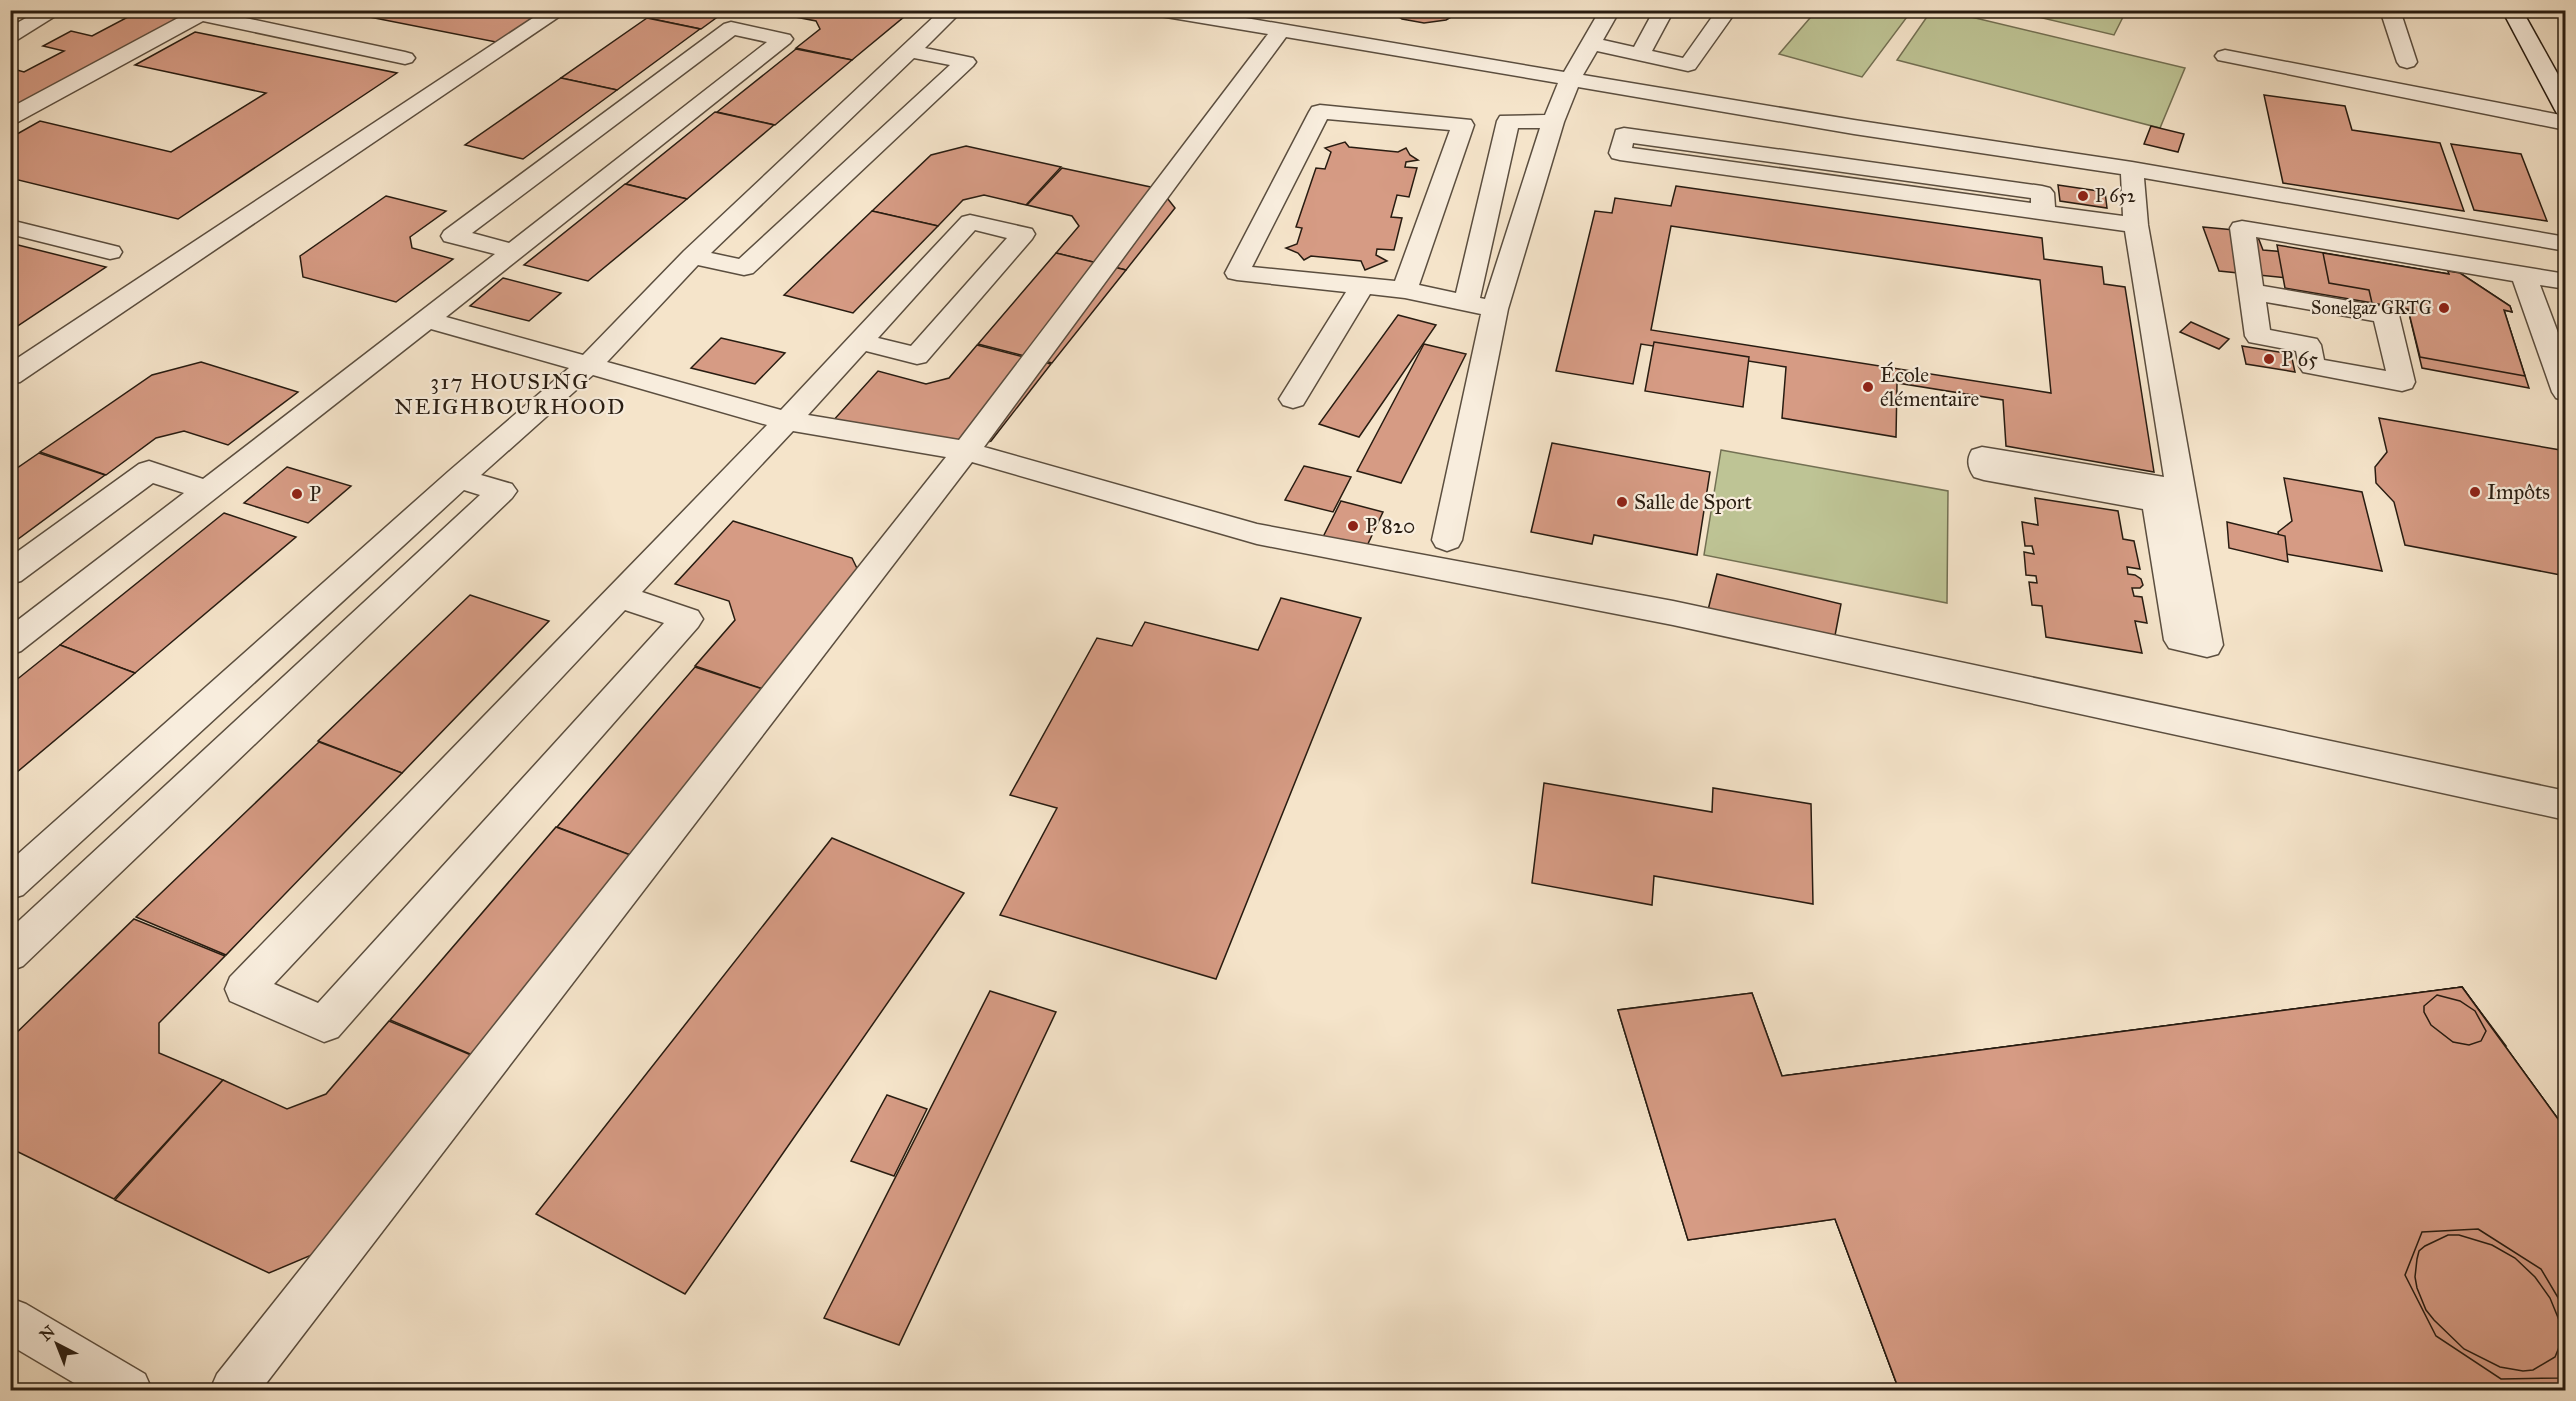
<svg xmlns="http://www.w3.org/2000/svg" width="2576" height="1401" font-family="'IM FELL Great Primer',serif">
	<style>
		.green { fill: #bec495; stroke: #737053; stroke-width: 1.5 }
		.building { fill: #d69b84; stroke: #281c11; stroke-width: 1.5; fill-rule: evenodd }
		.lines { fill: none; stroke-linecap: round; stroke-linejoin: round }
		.service-casing { stroke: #5b4e3f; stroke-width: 3 }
		.minor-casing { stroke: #5b4e3f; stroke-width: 3 }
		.secondary-casing { stroke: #281c11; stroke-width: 3 }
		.service { fill: #f8eddd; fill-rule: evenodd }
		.minor { fill: #f8eddd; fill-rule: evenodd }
		.secondary { fill: #f8eddd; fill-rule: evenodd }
		.poi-dot { fill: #8f2418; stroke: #f8eddd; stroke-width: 2 }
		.labels { text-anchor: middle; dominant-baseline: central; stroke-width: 4.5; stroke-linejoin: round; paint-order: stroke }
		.far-poi-label { font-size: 18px; fill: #281c11; stroke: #f8eddd; text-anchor: start }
		.poi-label { font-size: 21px; fill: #281c11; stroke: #f8eddd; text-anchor: start }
		.neighbourhood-label { font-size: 22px; letter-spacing: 1.5px; fill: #281c11; stroke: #f8eddd }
	</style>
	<rect width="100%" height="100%" fill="#f5e4ca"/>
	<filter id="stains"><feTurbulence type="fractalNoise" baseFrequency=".00333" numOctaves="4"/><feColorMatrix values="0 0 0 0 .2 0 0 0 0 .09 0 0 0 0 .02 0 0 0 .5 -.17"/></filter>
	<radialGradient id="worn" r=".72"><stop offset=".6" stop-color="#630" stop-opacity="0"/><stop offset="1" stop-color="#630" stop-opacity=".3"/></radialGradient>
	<!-- green -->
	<g class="green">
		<path d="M1900,10L1910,13L1862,77L1779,54L1816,11Z"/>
		<path d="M1946,11L2185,68L2160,128L1897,60L1931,11Z"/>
		<path d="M2013,11H2126L2114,35Z"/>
		<path d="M1721,450L1948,491L1947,603L1704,555Z"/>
	</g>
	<!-- building -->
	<g class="building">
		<path d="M109,10H200L10,113V68L24,72L64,51L43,46L71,31L92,36L128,17L107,12Z"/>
		<path d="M334,10H549L501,43Z"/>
		<path d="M659,10H727L701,29L648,18Z"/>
		<path d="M785,10H901L905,16L852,60L796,48L820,29L816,21L780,14Z"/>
		<path d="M1389,10H1482L1479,16L1460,12L1446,20L1424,23L1402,19Z"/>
		<path d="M647,18L700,29L617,90L561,78Z"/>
		<path d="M195,32L397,73L178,219L10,178V138L40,121L171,152L266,93L135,65Z"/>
		<path d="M796,49L852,60L775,125L717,112Z"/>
		<path d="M561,78L617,90L523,159L465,145Z"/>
		<path d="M2264,95L2345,106L2352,130L2440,143L2464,211L2283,183Z"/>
		<path d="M715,112L774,125L687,199L626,184Z"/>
		<path d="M2151,126L2184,134L2178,152L2144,144Z"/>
		<path d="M1345,142L1349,147L1398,152L1406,148L1410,155L1418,160L1406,162L1405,167L1417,168L1409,197L1397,195L1391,217L1402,218L1394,250L1377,249L1376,255L1387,261L1365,270L1361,261L1311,256L1304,260L1298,253L1286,248L1297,244L1302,228L1296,227L1316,168L1325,169L1331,152L1325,148Z"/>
		<path d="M2451,144L2521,154L2547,221L2474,210Z"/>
		<path d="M966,146L1061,167L1026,205L984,195L963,200L938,226L872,211L931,155Z"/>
		<path d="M1062,168L1160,189L1175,208L1126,270L1056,253L1079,226L1072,216L1027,205Z"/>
		<path d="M625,184L687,199L588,281L524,265Z"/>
		<path d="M2058,185L2105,192L2107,208L2060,201Z"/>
		<path d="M1676,186L2042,238L2044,259L2102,267L2104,284L2125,287L2154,472L2006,446L2003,400L1897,383L1896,437L1782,418L1786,367L1641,344L1633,384L1556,371L1595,211L1612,213L1615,198L1671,206ZM1671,226L2040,280L2051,393L1651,330Z"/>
		<path d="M386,196L446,211L410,237L412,248L453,259L396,302L303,277L300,256Z"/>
		<path d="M872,211L938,226L853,313L784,295Z"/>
		<path d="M2203,227L2256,232L2263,250L2286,252L2297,279L2219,271Z"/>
		<path d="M10,243L106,267L10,331Z"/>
		<path d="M2277,245L2449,274L2448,271L2460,273L2510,306L2512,312L2504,310L2529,388L2422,368L2408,309L2285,288Z"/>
		<path d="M1056,253L1126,270L1052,363L978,344Z"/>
		<path d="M2323,253L2449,274L2448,271L2460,273L2510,306L2512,312L2504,310L2525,376L2420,357L2408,309L2372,303L2369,290L2329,283Z"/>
		<path d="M503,278L561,293L529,321L470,306Z"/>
		<path d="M1398,315L1436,325L1359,437L1319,424Z"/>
		<path d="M2191,322L2229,339L2219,349L2180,332Z"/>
		<path d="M721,338L785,353L755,384L691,368Z"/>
		<path d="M1654,342L1749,357L1743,407L1645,391Z"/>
		<path d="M1424,344L1466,354L1401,483L1357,471Z"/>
		<path d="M977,345L1051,364L991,441L947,455L831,423L878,371L926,384L949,378Z"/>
		<path d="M2242,346L2291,354L2295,372L2246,364Z"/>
		<path d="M201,362L298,392L228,445L184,431L156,438L106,475L40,452L152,375Z"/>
		<path d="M2379,418L2566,451V576L2405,545L2394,502L2376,483L2375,467L2387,452Z"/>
		<path d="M1552,443L1710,472L1697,555L1594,535L1592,544L1531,532Z"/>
		<path d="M39,453L105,475L10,545V473Z"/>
		<path d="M1304,466L1351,477L1333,512L1285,500Z"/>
		<path d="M287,467L351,486L308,523L244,503Z"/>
		<path d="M2284,478L2362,492L2382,571L2281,553L2278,532L2292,521Z"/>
		<path d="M2035,498L2118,511L2123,539L2134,541L2140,569L2127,567L2128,574L2135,575L2141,579L2143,585L2140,588H2132L2134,596L2142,597L2147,623L2135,621L2142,653L2046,637L2042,606L2032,605L2029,582L2037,583L2036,576L2026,575L2024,552L2034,554L2032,546H2025L2022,522L2038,525Z"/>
		<path d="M1341,501L1383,512L1364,552L1321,541Z"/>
		<path d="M224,513L296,537L135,673L60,645Z"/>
		<path d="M733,521L852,558L867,589L781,695L695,666L735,620L729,601L675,584Z"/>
		<path d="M2227,522L2285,536L2288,562L2229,548Z"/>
		<path d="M1717,574L1841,604L1833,646L1707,614Z"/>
		<path d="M470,595L549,621L402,773L318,741Z"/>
		<path d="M1281,598L1361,618L1216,979L1000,915L1057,808L1010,795L1097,638L1132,646L1145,622L1258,650Z"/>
		<path d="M60,645L135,673L10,778V685Z"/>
		<path d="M695,667L781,695L649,862L557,827Z"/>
		<path d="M319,742L402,773L226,955L136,917Z"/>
		<path d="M1544,783L1712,812L1713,788L1811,804L1813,904L1654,876L1652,905L1532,883Z"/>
		<path d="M556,827L649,862L489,1062L390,1020Z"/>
		<path d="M832,838L964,893L685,1294L536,1214Z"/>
		<path d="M134,919L225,956L159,1023V1053L223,1080L114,1199L10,1148V1039Z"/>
		<path d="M2462,987L2506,1046L2448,1054L2407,995Z"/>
		<path d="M2462,987L2566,1130V1390H1899L1782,1076Z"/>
		<path d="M2462,987L2566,1130V1390H1899L1835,1219L1688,1240L1618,1010L1752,993L1782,1076Z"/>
		<path d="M2462,987L2566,1130V1390H1899L1835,1219L1688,1240L1618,1010L1752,993L1782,1076Z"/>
		<path d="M990,991L1056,1012L899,1345L824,1318Z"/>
		<path d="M2437,995L2460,1001L2475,1011L2486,1031L2481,1041L2469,1045L2453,1042L2431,1025L2424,1012V1006Z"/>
		<path d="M389,1021L488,1062L347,1240L269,1273L115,1200L223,1080L287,1109L326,1094Z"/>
		<path d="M887,1095L927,1109L894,1176L851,1161Z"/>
		<path d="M2478,1229L2541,1269L2566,1311V1362L2561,1378L2501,1379L2436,1336L2405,1275L2422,1232Z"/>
		<path d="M2448,1235H2459L2492,1245L2515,1258L2535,1277L2550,1298L2559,1320L2562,1340L2555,1357L2533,1370L2523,1371L2500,1367L2464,1349L2434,1320L2426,1310L2417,1288L2415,1277L2417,1259L2419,1251L2425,1246Z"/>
	</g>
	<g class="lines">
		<defs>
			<g id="service">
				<path d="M40,10H65L17,40L10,42V27Z"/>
				<path d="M2225,50L2566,116V130L2218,60L2215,56L2218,52Z"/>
			</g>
			<g id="minor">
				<path d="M193,10H219L217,12L405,52L412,54L415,58L412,62L405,64L203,21L18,122L10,123V108Z"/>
				<path d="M545,10H569L20,382L10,384V363Z"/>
				<path d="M941,10H963L925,48L973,58L976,62L973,66L753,273L744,275L698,265L607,362L781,410L962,217L970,215L1032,229L1035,234L1032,239L926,362L917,364L866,351L808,415L959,440L1268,34L1160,16L1153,14L1150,10H1199L1564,72L1600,10H1620L1603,40L1634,47L1654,10H1674L1652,51L1683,58L1717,10H1737L1695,69L1688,71L1597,51L1583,75L1854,120L2132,162L2566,237V251L2144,178L2148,225L2223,645L2218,654L2207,657L2169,648L2164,640L2143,509L1984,480L1974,477C1968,468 1966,460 1972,450L1982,447L2164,477L2125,231L1620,160L1612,158L1609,153L1616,130L1624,128L2042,186L2050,188L2054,193L2055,207L2123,216L2121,174L1854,134L1578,87L1564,122L1508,309L1462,540L1458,547L1447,551L1436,547L1432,540L1481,314L1405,298L1370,294L1303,405L1293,408L1283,405L1279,399L1346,292L1237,280L1228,278L1225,273L1309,112L1312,107L1320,105L1471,120L1474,125L1419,285L1456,293L1497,121L1500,116L1545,115L1558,83L1286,37L984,447L1257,524L1673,601L2566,791V820L1673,625L1257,544L972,462L261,1390H210L217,1374L946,457L793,431L642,592L698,611L703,619L698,627L338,1037L324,1042L230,1001L225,989L230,977L767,425L593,375L481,475L512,484L517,491L512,498L23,966L10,971V929L480,495L464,490L23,895L10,899V861L449,471L569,368L431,329L21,651L10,655V626L184,493L153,483L21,581L10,584V557L139,464L149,461L203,479L495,254L444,241L441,236L444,231L724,24L731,22L790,35L793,39L790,43L446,317L583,355L684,251ZM735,35L767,42L509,243L472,233ZM914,58L950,65L739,259L711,253ZM1327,119L1450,130L1395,281L1252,267ZM1518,128H1540L1485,299L1480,298ZM1633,143L2031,198V203L1632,148ZM975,230L1007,238L911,346L878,338ZM625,610L664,623L318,1003L274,984Z"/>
				<path d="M2380,10H2400L2417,62L2414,66L2407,68L2400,66L2397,62Z"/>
				<path d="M10,220L119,247L122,252L119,257L110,259L10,234Z"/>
				<path d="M2242,221L2566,274V289L2540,285L2566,354V401L2556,398L2552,392L2513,281L2256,237L2263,286L2395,309L2399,315L2415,382L2412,388L2402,391L2303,372L2299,366L2296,351L2249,342L2245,336L2230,228L2233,223ZM2266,302L2374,321L2386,371L2324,360L2321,345L2317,339L2270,330Z"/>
				<path d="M10,1298L26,1304L145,1374L152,1390H86L10,1345Z"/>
			</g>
			<path id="secondary" d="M2502,10H2522L2566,89V116L2558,115L2555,110Z"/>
		</defs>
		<!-- service casing -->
		<use href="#service" class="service-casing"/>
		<!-- minor casing -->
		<use href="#minor" class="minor-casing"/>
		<!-- secondary casing -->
		<use href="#secondary" class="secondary-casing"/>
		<!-- service -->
		<use href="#service" class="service"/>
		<!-- minor -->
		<use href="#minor" class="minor"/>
		<!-- secondary -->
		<use href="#secondary" class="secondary"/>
	</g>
	<!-- markers -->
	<g class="poi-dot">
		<circle cx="2083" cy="196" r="6"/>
		<circle cx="2444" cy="308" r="6"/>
		<circle cx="2269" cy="359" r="6"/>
		<circle cx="1868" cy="387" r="6"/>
		<circle cx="2475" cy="492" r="6"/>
		<circle cx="297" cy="494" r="6"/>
		<circle cx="1622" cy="502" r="6"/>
		<circle cx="1353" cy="526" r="6"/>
	</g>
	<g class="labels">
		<!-- far-poi labels -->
		<g class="far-poi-label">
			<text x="2095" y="196">P 652</text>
			<text x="2432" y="308" text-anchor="end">Sonelgaz GRTG</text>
		</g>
		<!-- poi labels -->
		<g class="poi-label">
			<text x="2281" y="359">P 65</text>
			<text x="1880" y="375">École<tspan x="1880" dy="24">élémentaire</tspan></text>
			<text x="2487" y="492">Impôts</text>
			<text x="309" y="494">P</text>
			<text x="1634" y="502">Salle de Sport</text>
			<text x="1365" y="526">P 820</text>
		</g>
		<!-- neighbourhood labels -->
		<g class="neighbourhood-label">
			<text x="510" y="381">317 HOUSING<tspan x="510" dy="25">NEIGHBOURHOOD</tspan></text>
		</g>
	</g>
	<!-- margin -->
	<rect width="2576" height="1401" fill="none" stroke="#f5e4ca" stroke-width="36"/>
	<rect x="12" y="12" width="2552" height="1377" fill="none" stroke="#281c11" stroke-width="3"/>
	<rect x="18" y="18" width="2540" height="1365" fill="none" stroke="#281c11" stroke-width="1.5"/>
	<!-- north arrow -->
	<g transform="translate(57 1344) rotate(318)" stroke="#f8eddd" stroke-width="4.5" paint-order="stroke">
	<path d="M0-4.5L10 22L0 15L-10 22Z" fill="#281c11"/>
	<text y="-9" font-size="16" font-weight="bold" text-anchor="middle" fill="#281c11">N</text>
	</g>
	<rect width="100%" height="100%" filter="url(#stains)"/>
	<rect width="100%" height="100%" fill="url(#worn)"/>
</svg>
